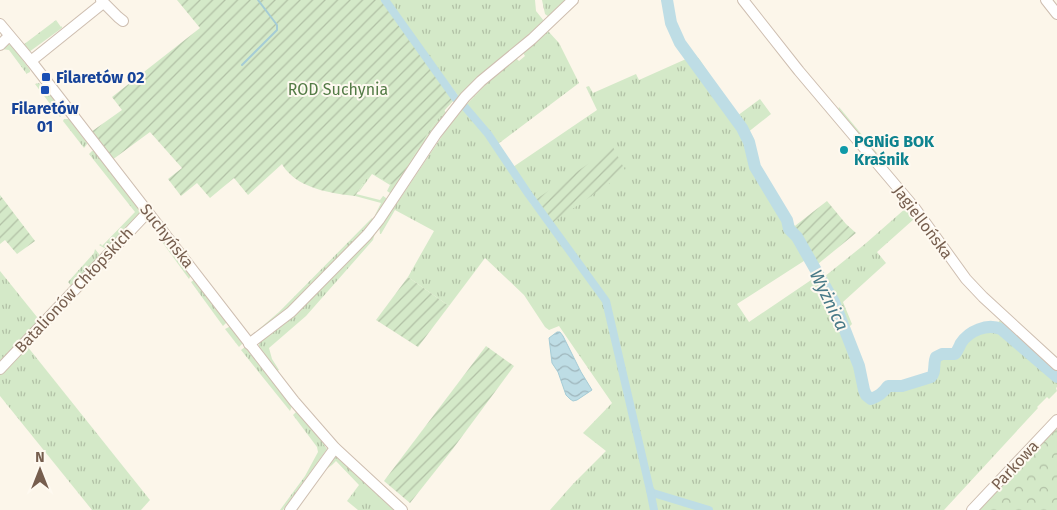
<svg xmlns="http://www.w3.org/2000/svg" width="1057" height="510" font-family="'Fira Sans',sans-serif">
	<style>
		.grass { fill: url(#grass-tufts); fill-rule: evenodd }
		.park { fill: url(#park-crowns) }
		.garden { fill: url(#garden-furrows) }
		.water { fill: url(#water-waves); stroke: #a5ccd6 }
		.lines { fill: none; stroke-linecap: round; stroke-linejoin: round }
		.stream { stroke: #a5ccd6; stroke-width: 2 }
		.canal { stroke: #bedde5; stroke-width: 8 }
		.river { stroke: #bedde5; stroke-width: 12 }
		.minor-casing { stroke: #cebeb0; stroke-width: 12 }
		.minor { stroke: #fff; stroke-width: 10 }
		.transit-dot { fill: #1a4fb4; stroke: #fef9f0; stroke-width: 2 }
		.culture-dot { fill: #0f9aa8; stroke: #fef9f0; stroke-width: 2 }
		.labels { text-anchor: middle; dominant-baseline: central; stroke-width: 4; stroke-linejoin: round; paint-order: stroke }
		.transit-label { font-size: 16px; font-weight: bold; fill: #164399; stroke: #fef9f0; text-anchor: start }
		.park-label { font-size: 16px; fill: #537b46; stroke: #fef9f0 }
		.culture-label { font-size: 16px; font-weight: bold; fill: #0d838f; stroke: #fef9f0; text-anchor: start }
		.street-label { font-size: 16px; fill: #765e4e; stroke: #fef9f0 }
		.water-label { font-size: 18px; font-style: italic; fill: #487a88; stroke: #fef9f0 }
	</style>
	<defs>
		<pattern id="grass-tufts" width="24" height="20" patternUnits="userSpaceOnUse" patternTransform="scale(1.25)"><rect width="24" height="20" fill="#d4e9c8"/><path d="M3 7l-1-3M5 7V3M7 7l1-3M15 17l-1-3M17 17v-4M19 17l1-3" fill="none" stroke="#b1c0a5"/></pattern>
		<pattern id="park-crowns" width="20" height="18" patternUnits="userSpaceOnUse" patternTransform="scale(1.25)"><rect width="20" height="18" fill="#d4e9c8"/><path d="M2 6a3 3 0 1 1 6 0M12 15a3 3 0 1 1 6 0" fill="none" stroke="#b1c0a5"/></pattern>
		<pattern id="garden-furrows" width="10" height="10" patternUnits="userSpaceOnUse" patternTransform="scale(1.25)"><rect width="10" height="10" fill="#d4e9c8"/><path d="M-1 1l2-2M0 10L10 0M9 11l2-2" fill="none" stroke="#b1c0a5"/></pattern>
		<pattern id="water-waves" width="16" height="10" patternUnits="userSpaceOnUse" patternTransform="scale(1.25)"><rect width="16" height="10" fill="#bedde5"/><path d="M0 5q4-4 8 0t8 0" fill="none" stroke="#9fb6bc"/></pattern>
	</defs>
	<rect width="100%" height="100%" fill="#fcf6ea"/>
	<!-- grass -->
	<g class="grass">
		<path d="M387,0H535L536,11L544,21L459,97Z"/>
		<path d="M542,0H567L549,17L545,14Z"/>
		<path d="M661,0H671L673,17L678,31L683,41L700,60L737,116L760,99L771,114L747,133L757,168L779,205L795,226L791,230C806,242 816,260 824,277L865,244L906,208L896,195L897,194L918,219L931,239L930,240L914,219L877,252L886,263L843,302L852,324L847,329L859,366L864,390L866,395L871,399C879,396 883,393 888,386H903L931,377C936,372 933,363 936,357L942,354H955L961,344L969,335L980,329L994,327L1001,319L1057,370V387L1056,388L1057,391L1049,399L1047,397L1037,407L1038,408L944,510H550L573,484L606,451L583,433L612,403L559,326L549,330L545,327L524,295L485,258L449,306L408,277L434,231L395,210L381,234H380L379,225L388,211L391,212L446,130L466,105L487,83L516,58L519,61L525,56L523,53L548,31L559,43L579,83L494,147L531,204L592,282L513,167L597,110L586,87L589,86L593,93L636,74L639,80L686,59L670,29L664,6ZM807,259L817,276L749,322L737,304Z"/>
		<path d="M56,20L61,27L62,26V28L29,52L23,45Z"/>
		<path d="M5,44L12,45L30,70V72L26,74V73L9,50L1,49L0,50V48Z"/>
		<path d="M39,83L46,93H49L62,111V115L60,117L35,84Z"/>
		<path d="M839,107L877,153L874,154L838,111Z"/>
		<path d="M444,110L447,114L393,193H390L387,191L390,185L372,174L359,192H358L371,171L396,186L424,138Z"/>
		<path d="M64,119H69L87,143V144L84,148L63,121Z"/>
		<path d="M92,151H95L142,213L110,248L106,249L99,245L101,244L102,246L135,212L89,154Z"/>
		<path d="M356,194L380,200L383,196L386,198L387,201L376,216L375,215L381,203L355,196Z"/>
		<path d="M372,218L373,219L355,241L319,276L291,305L252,335L279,312Z"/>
		<path d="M376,230L373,240L306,316L269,348L272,359L279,370L277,371L259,349V343L361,248L371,237Z"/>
		<path d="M162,238L191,275L189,279L160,239Z"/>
		<path d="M95,249L99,254V261L73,288L68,282L94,253Z"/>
		<path d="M0,271L41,322L0,365Z"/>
		<path d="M194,280L227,322L223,326L191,282Z"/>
		<path d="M229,327H231L243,342L242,344L239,347L225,329Z"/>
		<path d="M27,346L150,500L141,510H92L0,396V371Z"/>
		<path d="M245,347L292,406L290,411L241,350Z"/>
		<path d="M296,412H298L324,441L322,442L327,449L283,510H280L305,476L318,452L317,447L293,415Z"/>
		<path d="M333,456L338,457L395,510H358L347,501L359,485L336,461L332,465L321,473Z"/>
	</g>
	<!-- park -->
	<path class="park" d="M1057,423V510H974Z"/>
	<!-- garden -->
	<g class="garden">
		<path d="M177,0H384L455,99C430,124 414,156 396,187L371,172L355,196C334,194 305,189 290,174C287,171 284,168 282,164L248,195L234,178L210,198L197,183L181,196L168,179L182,168L150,132L112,160L91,132L122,110L112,97L200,28Z"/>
		<path d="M613,147L626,172L552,223L535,200Z"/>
		<path d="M0,195L35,241L17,254L5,240L0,244Z"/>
		<path d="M827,201L846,224L856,233L818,264L799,236L791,229Z"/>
		<path d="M408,277L449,306L418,347L376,320Z"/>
		<path d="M486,346L514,366L452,450L410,503L384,481Z"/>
	</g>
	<!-- water -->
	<path class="water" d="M557,332H560L563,336L581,372L592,390L577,400L573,401L570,399L566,395L558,372L552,363L549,338Z"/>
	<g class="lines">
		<!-- stream -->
		<path class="stream" d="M242,65L277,30V25L258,0"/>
		<!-- canal -->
		<g class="canal">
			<path d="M385,0L455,98"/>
			<path d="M465,107L488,134L529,195L606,301L650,490L653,493L709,510"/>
			<path d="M650,490L654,510"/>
		</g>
		<!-- river -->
		<path class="river" d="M667,0L671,23L680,43L742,128L749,142L755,167L787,220L789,229L797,237L834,302L859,366L864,390L866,395L871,399C879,396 883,393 888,386H902L931,377C936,373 933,363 936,357L942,354H955C958,350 959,347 961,343C969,331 987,323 1001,329L1057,377"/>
		<defs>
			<g id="minor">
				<path d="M101,0L118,17L123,21"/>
				<path d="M743,0L799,71L914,207L966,279L983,297L1057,365"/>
				<path d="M1046,0L1057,14"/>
				<path d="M0,24L31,61L294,401L335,448L402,510"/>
				<path d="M0,45L9,36"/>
				<path d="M31,61L103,3"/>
				<path d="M249,344L291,312L367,235L379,220L436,134L465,97L481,81L532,39L573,0"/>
				<path d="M0,369L148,212"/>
				<path d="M290,510L335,448"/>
				<path d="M972,510L1057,420"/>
			</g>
		</defs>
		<!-- minor casing -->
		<use href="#minor" class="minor-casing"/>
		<!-- minor -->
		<use href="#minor" class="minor"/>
	</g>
	<!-- markers -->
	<g class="transit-dot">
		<rect x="41" y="72" width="10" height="10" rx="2.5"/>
		<rect x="40" y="85" width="10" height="10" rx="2.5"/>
	</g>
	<circle class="culture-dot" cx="844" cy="150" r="5"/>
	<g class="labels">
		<!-- transit labels -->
		<g class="transit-label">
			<text x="56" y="77">Filaretów 02</text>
			<text x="45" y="108" text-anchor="middle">Filaretów<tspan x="45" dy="18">01</tspan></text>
		</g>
		<!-- park labels -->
		<g class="park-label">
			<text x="338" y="89">ROD Suchynia</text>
		</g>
		<!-- culture labels -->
		<g class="culture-label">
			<text x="854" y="141">PGNiG BOK<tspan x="854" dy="18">Kraśnik</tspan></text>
		</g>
		<!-- street labels -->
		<g class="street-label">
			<text transform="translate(923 222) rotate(53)">Jagiellońska</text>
			<text transform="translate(167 236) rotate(52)">Suchyńska</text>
			<text transform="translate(74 290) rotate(-47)">Batalionów Chłopskich</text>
			<text transform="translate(1015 465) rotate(-47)">Parkowa</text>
		</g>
		<!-- water labels -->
		<g class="water-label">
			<text transform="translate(829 300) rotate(64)">Wyżnica</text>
		</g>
	</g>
	<!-- north arrow -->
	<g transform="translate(40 470)" stroke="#fef9f0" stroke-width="4" paint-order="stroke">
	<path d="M0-4L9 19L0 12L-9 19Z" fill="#765e4e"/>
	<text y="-8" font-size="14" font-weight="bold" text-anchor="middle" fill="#765e4e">N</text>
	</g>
</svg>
